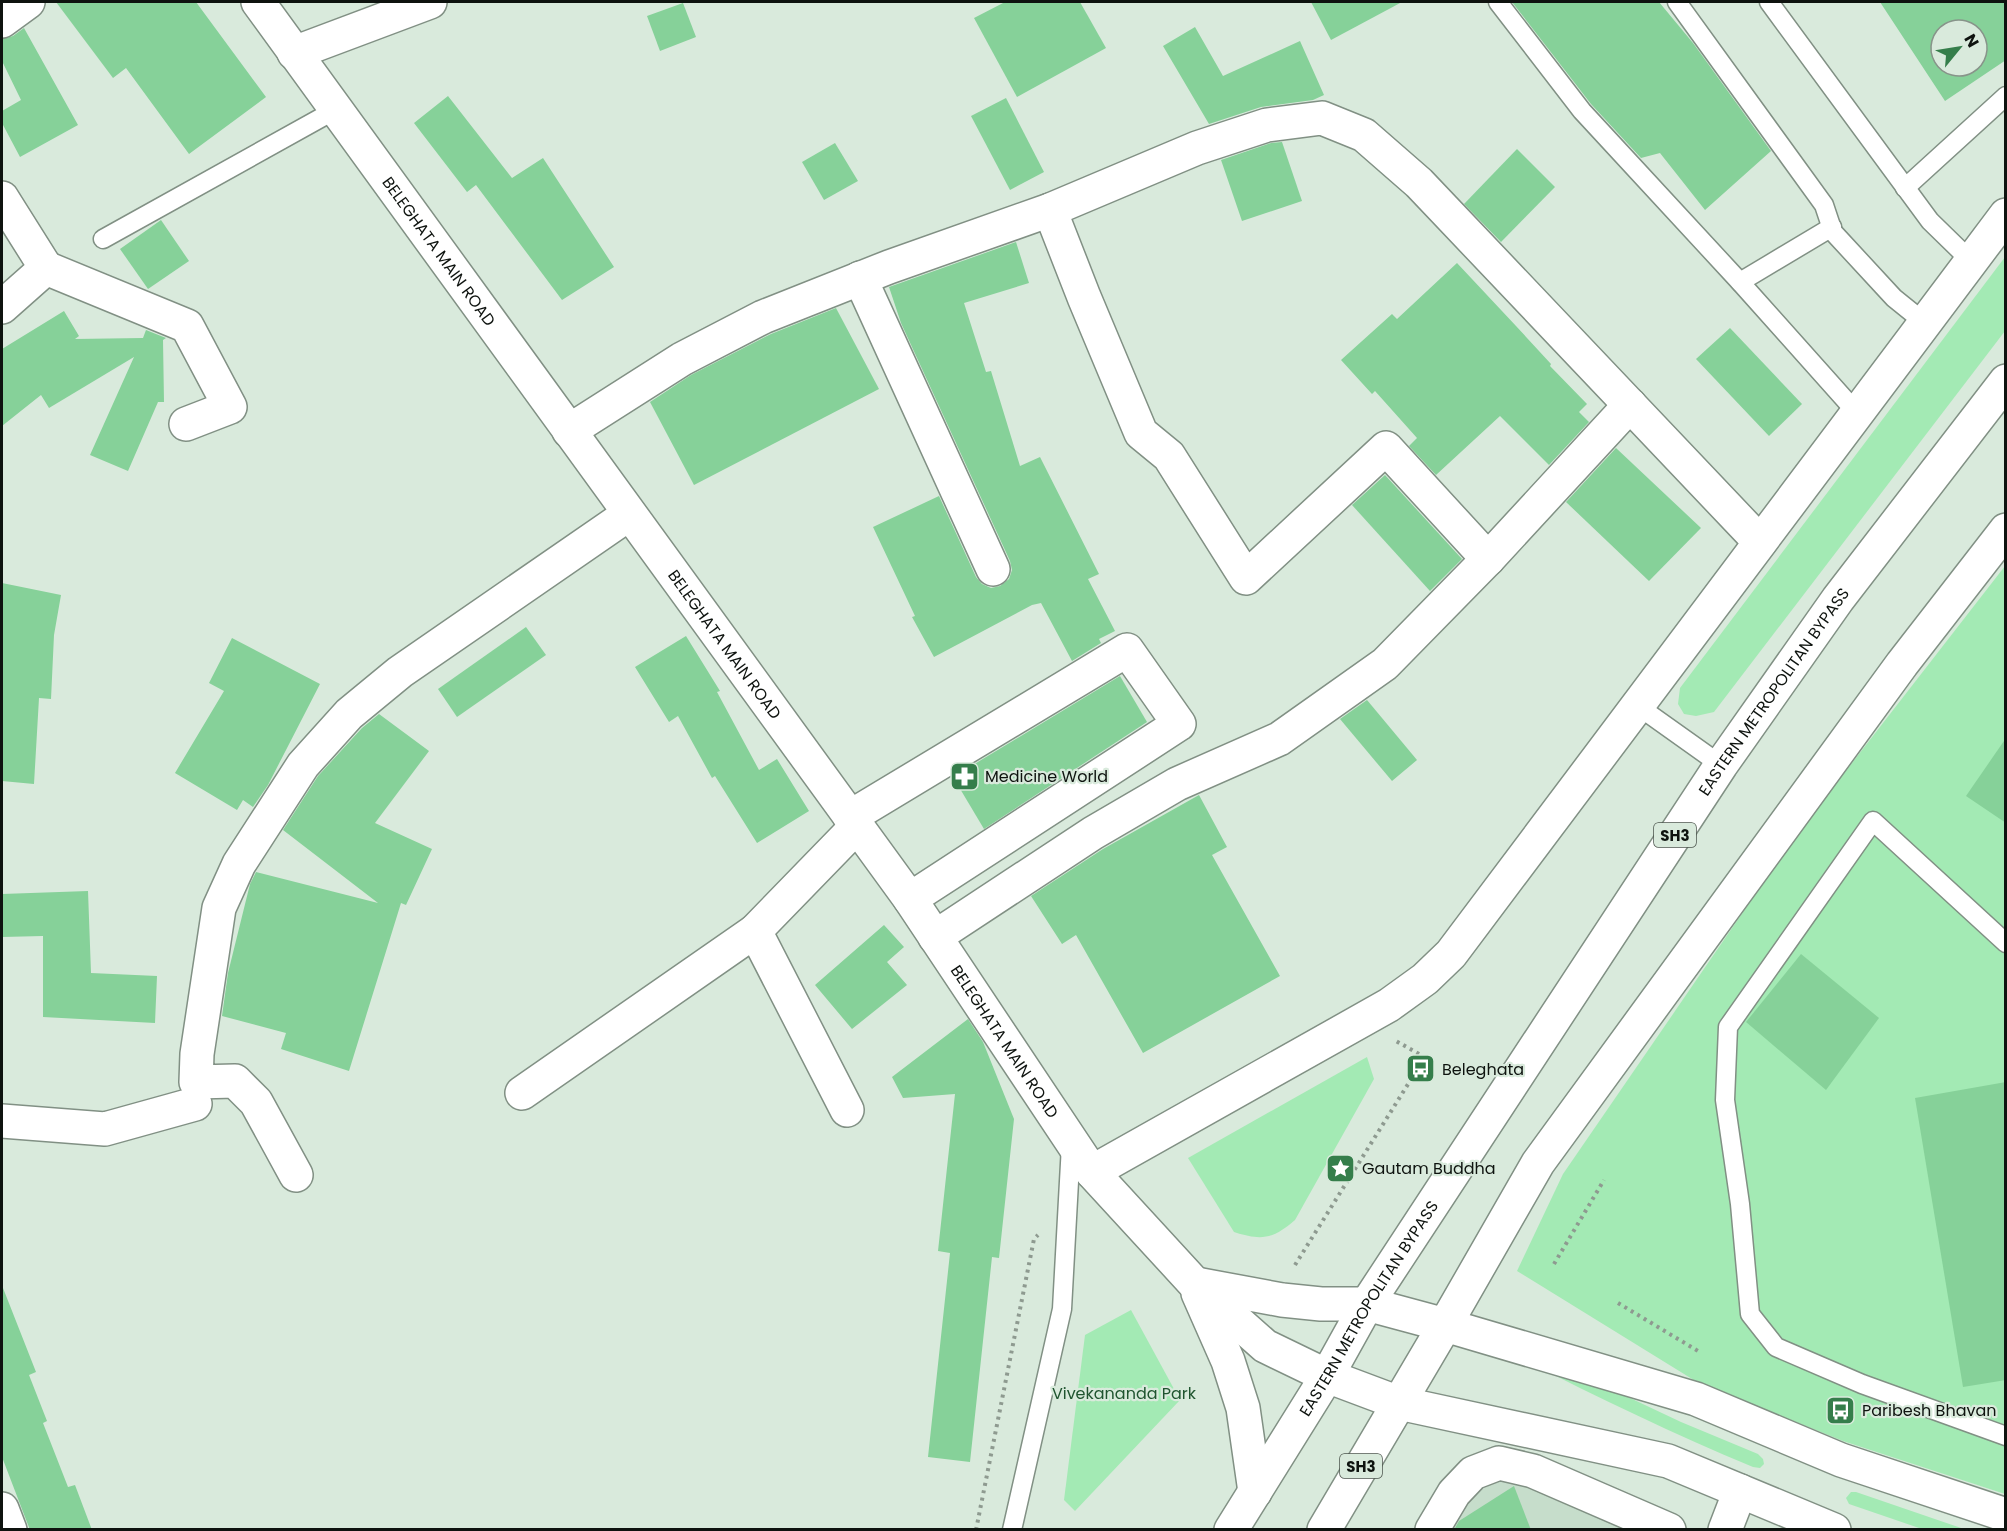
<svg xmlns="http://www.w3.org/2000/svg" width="2007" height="1531" font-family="Poppins,sans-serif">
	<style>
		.built { fill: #c6ddcb }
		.green { fill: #a3eab4 }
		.building { fill: #86d199; fill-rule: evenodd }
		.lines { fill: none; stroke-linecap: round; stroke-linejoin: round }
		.service-casing { stroke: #819084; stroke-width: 21 }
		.minor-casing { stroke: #819084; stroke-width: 36 }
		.tertiary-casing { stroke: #819084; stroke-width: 36 }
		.secondary-casing { stroke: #819084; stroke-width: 36 }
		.primary-casing { stroke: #819084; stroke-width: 36 }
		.path { stroke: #8e9a90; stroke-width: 4; stroke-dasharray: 3 4.5; stroke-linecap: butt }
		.service { stroke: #fff; stroke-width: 18 }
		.minor { stroke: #fff; stroke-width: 33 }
		.tertiary { stroke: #fff; stroke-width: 33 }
		.secondary { stroke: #fff; stroke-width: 33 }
		.primary { stroke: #fff; stroke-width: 33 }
		.labels { text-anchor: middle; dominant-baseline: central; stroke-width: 4.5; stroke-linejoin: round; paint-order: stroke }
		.shield { fill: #d9eadc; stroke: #4b544c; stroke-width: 1.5 }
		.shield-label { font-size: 15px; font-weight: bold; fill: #0e130f }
		.street-label { font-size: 16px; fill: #0e130f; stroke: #d9eadc }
		.poi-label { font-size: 16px; fill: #0e130f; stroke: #d9eadc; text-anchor: start }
		.park-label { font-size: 16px; fill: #1f542f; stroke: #d9eadc }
	</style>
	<rect width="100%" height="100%" fill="#d9eadc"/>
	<!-- built -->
	<path class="built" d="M1506,1475L1642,1530H1450L1470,1497Z"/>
	<!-- green -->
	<g class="green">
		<path d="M2005,257V331L1714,712L1696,716L1684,714L1678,704L1680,688Z"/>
		<path d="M2005,566V1494L1843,1441L1697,1382L1517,1271L1563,1174L1796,835Z"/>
		<path d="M1367,1057L1374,1079L1295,1220C1273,1239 1262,1241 1234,1232L1188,1158Z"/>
		<path d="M1131,1310L1180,1400L1075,1511L1064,1500L1085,1335Z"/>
		<path d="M1478,1336L1594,1381L1681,1422L1758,1454L1763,1459L1764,1464L1760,1468L1753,1467C1659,1428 1568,1383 1478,1336Z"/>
		<path d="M1851,1492H1856L1964,1529H1922L1849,1504L1846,1498Z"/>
	</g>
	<!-- building -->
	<g class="building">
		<path d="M56,2H196L266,97L189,154L126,68L113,78Z"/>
		<path d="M1005,2H1080L1106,48L1017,97L974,18Z"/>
		<path d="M1311,2H1402L1331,40Z"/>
		<path d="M1512,2H1659L1693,43L1771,151L1705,210L1660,153L1641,158L1591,104Z"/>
		<path d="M1880,2H2006V60L1945,101ZM1941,30H1977V66H1941Z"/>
		<path d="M683,3L696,37L660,51L647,16Z"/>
		<path d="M1195,27L1223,76L1300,41L1324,95L1313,100L1261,107L1209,124L1163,46Z"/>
		<path d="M24,28L78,125L20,157L2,123V111L21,100L2,61V39L13,36Z"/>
		<path d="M448,96L512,178L543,158L614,267L562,300L476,185L467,192L414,123Z"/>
		<path d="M1006,98L1044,172L1010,190L971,116Z"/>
		<path d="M1282,142L1302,201L1242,221L1221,160L1271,143Z"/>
		<path d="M835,143L858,181L824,200L802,162Z"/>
		<path d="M1517,149L1555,187L1501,242L1464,204Z"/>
		<path d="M161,220L189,261L148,289L120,249Z"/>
		<path d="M1016,242L1029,283L964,303L986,372L991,371L1020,466L1040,457L1099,574L1088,579L1115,631L1099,639L1101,643L1072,661L1041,603L1032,605L934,657L912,617L915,616L873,527L939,496L976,577L982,584L991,588L1000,586L1009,579L1012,570L1010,561L901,323L889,287Z"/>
		<path d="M1457,263L1516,326L1551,364L1550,366L1587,404L1579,412L1589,422L1549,465L1500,416L1436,475L1409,446L1417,438L1375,391L1372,394L1341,360L1392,314L1397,319Z"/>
		<path d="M836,308L879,389L694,485L650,402L691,375L771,334Z"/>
		<path d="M64,311L79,336L75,339L143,338L146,330L166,338L163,340L164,402H158L128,471L90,455L134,357L49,408L41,395L2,426V349Z"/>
		<path d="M1730,328L1802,404L1769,436L1696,359Z"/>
		<path d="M1616,448L1701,528L1649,581L1566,502Z"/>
		<path d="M1385,475L1462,559L1430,591L1352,505Z"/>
		<path d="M2,583L61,595L54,635L51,699L39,698L34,784L2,781Z"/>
		<path d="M526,627L546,655L457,717L438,689Z"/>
		<path d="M686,636L720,691L717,692L759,770L777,759L809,811L757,843L715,776L712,778L678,716L669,722L635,667Z"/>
		<path d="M232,638L320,684L268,785L253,807L243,800L237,810L175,773L224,691L209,683Z"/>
		<path d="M1120,676L1147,722L984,829L953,777Z"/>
		<path d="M1367,700L1417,760L1392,781L1340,719Z"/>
		<path d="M379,714L429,751L375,823L432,849L406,905L401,903L349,1071L281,1049L286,1033L222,1016L228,973L250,884L256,872L378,903L283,830L318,776L362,728Z"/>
		<path d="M2006,738V823L1966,796Z"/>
		<path d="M1199,795L1227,847L1212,855L1280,976L1143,1053L1076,935L1062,944L1031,896L1103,849Z"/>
		<path d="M88,891L91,973L157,976L155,1023L43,1017V936L2,937V894Z"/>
		<path d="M884,925L904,947L887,962L907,985L852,1029L815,985Z"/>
		<path d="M1801,954L1879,1018L1826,1090L1746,1022Z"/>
		<path d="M968,1019L983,1042L1014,1119L999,1258L992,1257L970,1462L928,1457L950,1253L938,1251L955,1094L903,1098L892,1077Z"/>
		<path d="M2006,1082V1380L1963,1387L1915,1098Z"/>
		<path d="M3,1288L36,1372L29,1375L47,1421L43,1423L68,1487L75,1485L92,1530H30L2,1457Z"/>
		<path d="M1514,1486L1531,1530H1454L1459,1521Z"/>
	</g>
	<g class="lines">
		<defs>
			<g id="service">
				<path d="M1498,2L1582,111L1740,282L1857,413"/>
				<path d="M1677,2L1824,205L1833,232L1894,298L1925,323"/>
				<path d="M1769,2L1930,221L1971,261"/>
				<path d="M1905,188L2006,96"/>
				<path d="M103,239L335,110"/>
				<path d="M1740,282L1832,227"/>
				<path d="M1638,706L1721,765"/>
				<path d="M2006,943L1873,821L1728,1027L1725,1100L1740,1204L1750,1314L1776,1347L1862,1384L2006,1436"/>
				<path d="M1012,1530L1062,1309L1071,1145"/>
			</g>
			<g id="minor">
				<path d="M294,53L430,2"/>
				<path d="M2,198L46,268L2,307"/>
				<path d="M1050,210L1084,297L1141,433L1169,456L1246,578L1386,448L1488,559"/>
				<path d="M46,268L187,326L230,407L186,424"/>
				<path d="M860,278L993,569"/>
				<path d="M569,431L682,359L763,317L889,267L1050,210L1197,148L1267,125L1322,118L1364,135L1419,183L1760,542"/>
				<path d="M850,817L1127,650L1179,724L910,899"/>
				<path d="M935,937L1093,833L1177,784L1279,739L1385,664L1488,559L1630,405"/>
				<path d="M522,1093L755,931"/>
				<path d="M847,1110L755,931L857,826"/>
				<path d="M2,1121L105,1129L195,1104"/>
				<path d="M296,1175L256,1102L235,1081L196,1082L197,1054L219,908L239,864L303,765L349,714L400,672L629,514"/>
				<path d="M2,1509L10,1530"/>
				<path d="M1432,1530L1454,1493L1473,1473L1499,1463L1533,1471L1669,1530"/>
				<path d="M1725,1530L1740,1491"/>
			</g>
			<g id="tertiary">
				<path d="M2,21L28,2"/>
				<path d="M1092,1172L1389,1005L1425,979L1451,954L2006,215"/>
			</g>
			<g id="secondary">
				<path id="s1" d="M258,2L910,899L1092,1172L1194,1283L1265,1346L1327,1376L1399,1403L1668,1461L1834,1530"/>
				<path d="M1196,1284L1282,1300L1321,1304H1367L1445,1325L1696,1399L1841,1460L2006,1515"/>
				<path d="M1198,1293L1228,1361L1243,1408L1255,1492"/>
			</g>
			<g id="primary">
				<path id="s2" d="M1231,1530L1327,1376L1367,1304L1721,765L1838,599L2006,381"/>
				<path d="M1324,1530L1445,1325L1538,1163L1902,664L2006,530"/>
			</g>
		</defs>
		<!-- service casing -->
		<use href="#service" class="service-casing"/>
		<!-- minor casing -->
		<use href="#minor" class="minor-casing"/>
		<!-- tertiary casing -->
		<use href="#tertiary" class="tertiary-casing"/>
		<!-- secondary casing -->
		<use href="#secondary" class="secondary-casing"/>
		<!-- primary casing -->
		<use href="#primary" class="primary-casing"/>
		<!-- path -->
		<g class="path">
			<path d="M1554,1264L1604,1180"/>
			<path d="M1295,1265L1410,1081L1421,1055L1396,1041"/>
			<path d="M1618,1303L1698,1351"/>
			<path d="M976,1530L1034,1239L1038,1235"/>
		</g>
		<!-- service -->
		<use href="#service" class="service"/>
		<!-- minor -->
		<use href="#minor" class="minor"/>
		<!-- tertiary -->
		<use href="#tertiary" class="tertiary"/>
		<!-- secondary -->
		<use href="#secondary" class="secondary"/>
		<!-- primary -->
		<use href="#primary" class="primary"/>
	</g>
	<!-- icons -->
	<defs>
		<symbol id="pharmacy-square" viewBox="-11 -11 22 22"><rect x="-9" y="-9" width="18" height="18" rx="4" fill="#357e4b" stroke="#d9eadc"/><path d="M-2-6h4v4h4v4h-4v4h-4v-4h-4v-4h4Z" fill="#fff"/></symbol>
		<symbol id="bus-square" viewBox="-11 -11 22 22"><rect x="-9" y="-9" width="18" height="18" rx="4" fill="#357e4b" stroke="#d9eadc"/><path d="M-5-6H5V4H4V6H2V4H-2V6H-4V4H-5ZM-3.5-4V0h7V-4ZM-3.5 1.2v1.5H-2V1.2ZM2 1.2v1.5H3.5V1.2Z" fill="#fff"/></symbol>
		<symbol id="sight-square" viewBox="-11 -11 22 22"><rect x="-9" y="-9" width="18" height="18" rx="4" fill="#357e4b" stroke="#d9eadc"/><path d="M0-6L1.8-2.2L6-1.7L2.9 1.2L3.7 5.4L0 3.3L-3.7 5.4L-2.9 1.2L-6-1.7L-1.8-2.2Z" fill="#fff"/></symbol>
	</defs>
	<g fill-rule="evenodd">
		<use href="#pharmacy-square" x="948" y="760" width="33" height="33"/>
		<use href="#bus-square" x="1404" y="1052" width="33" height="33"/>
		<use href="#sight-square" x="1324" y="1152" width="33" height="33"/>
		<use href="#bus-square" x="1824" y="1394" width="33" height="33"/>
	</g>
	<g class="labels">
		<!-- shield labels -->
		<g class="shield">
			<rect x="1654" y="823" width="42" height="24" rx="4.5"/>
			<rect x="1340" y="1454" width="42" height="24" rx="4.5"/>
		</g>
		<g class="shield-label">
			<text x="1675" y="835">SH3</text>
			<text x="1361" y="1466">SH3</text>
		</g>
		<!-- street labels -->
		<g class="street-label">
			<text stroke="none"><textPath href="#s1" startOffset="308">BELEGHATA MAIN ROAD</textPath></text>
			<text stroke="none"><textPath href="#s1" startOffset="794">BELEGHATA MAIN ROAD</textPath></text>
			<text stroke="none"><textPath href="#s2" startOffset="999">EASTERN METROPOLITAN BYPASS</textPath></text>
			<text stroke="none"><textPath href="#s1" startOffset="1280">BELEGHATA MAIN ROAD</textPath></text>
			<text stroke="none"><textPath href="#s2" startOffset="261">EASTERN METROPOLITAN BYPASS</textPath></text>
		</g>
		<!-- poi labels -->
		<g class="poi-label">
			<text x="985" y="776">Medicine World</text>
			<text x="1442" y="1069">Beleghata</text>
			<text x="1362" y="1168">Gautam Buddha</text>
			<text x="1862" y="1410">Paribesh Bhavan</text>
		</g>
		<!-- park labels -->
		<g class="park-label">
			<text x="1124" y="1393">Vivekananda Park</text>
		</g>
	</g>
	<!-- border -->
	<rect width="2007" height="1531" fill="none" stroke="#0e130f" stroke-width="6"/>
	<!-- north arrow -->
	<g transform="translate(1959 48) rotate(60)"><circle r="28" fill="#d9eadc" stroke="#88948a" stroke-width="1.5"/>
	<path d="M0-4.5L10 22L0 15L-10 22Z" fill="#357e4b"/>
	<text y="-9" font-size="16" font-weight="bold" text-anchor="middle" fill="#0e130f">N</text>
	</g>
</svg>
